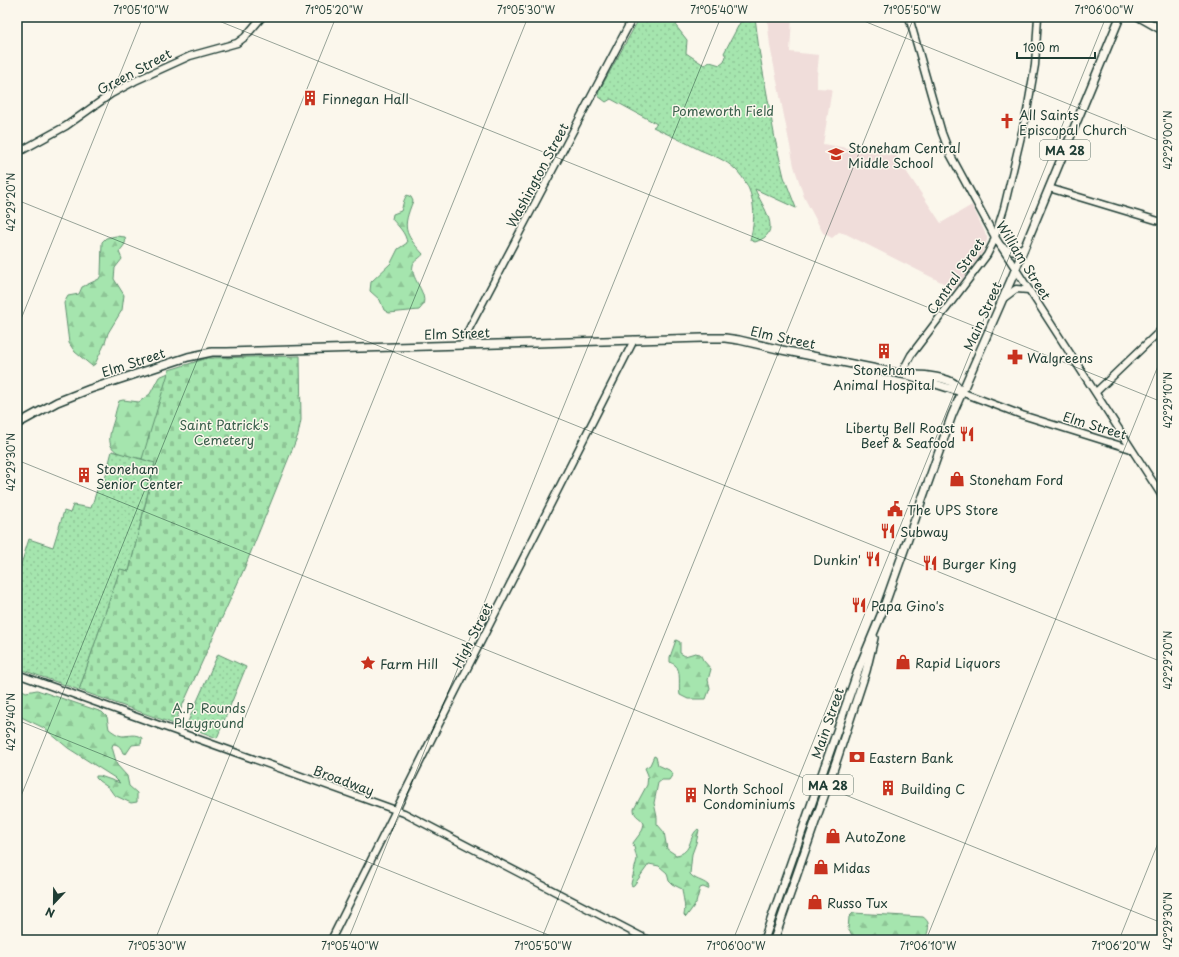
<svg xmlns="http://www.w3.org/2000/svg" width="1179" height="957" font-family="'Playpen Sans',sans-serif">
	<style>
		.built { fill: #f0ddda }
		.forest { fill: url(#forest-firs); stroke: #629171 }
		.cemetery { fill: url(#cemetery-stones); stroke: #629171 }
		.park { fill: url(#park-dots); stroke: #629171 }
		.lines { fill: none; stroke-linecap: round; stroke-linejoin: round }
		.secondary-casing { stroke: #1f3d34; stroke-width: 9 }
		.primary-casing { stroke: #1f3d34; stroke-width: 10 }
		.secondary { stroke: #fbf7ec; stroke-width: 6 }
		.primary { stroke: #fbf7ec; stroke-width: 7 }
		.ticks { fill: none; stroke: #1f3d34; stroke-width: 1; stroke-opacity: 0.45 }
		.labels { text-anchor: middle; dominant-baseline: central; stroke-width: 3; stroke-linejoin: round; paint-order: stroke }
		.shield { fill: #fbf7ec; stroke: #61756b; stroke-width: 1 }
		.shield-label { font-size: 12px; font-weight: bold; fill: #1f3d34 }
		.street-label { font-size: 13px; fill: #1f3d34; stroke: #fbf7ec }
		.poi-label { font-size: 13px; fill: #1f3d34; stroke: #fbf7ec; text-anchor: start }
		.park-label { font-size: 13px; fill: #3a5f4c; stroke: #fbf7ec }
		.neatline { fill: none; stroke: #1f3d34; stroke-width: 1.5 }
		.ticks-label { font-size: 10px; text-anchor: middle; fill: #1f3d34 }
	</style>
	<defs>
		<pattern id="forest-firs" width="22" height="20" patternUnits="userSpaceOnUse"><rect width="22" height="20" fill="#a5e5ae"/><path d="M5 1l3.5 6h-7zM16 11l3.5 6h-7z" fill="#8ec596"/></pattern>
		<pattern id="cemetery-stones" width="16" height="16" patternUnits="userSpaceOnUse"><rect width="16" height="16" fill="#a5e5ae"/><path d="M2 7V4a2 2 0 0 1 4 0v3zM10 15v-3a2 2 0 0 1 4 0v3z" fill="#8ec596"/></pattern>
		<pattern id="park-dots" width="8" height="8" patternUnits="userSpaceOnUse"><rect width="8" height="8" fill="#a5e5ae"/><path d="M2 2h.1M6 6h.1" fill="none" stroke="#8ec596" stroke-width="1.8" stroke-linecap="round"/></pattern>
	</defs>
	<rect width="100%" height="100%" fill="#fbf7ec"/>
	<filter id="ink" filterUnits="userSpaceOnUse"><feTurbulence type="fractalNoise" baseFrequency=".025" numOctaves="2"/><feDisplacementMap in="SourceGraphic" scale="8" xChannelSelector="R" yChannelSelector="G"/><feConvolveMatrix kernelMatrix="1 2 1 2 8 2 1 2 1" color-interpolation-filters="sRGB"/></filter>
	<g filter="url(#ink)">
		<!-- built -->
		<path class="built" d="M767,17H792L790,52L819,55L817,76V88L832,89L823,144L896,156L941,223L972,205L987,237V240L982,253L955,289L846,234L839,232L832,238L823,233L804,197L794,166L770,46Z"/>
		<!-- forest -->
		<g class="forest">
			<path d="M407,195L411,197L413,201C402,228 404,233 423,254C421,258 414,260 413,265C409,280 434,297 419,310L389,313L384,310L380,300L370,291L371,282L391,263L398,249L407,243C406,233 398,226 392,219L393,214L401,211C403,206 403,200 407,195Z"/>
			<path d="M116,236L125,237C127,244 123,246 119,252L122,259L115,268L114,279L124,295L122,310L108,333L105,343L95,364L92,366L75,352L69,343L64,303L68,296L79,294L82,287L99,279L101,275L102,242L106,238Z"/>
			<path d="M202,359L204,360L156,462C147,458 138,459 128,456C105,451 108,438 114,420C115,413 117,407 119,401L123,400L139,402L150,394L159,377Z"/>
			<path d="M676,640L680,642V653L685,656L695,653L700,654L703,660L711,669L708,680L710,688L706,699H688L680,695C678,687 682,670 675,665C674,664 671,663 670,662V657Z"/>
			<path d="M17,687L26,692L37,690L102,712L107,717L109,729C113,732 117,735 122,736C129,736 135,733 142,738L141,744L132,745L126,754L123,753C121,748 119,744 113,744L112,747L117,765L127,776L129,786L137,793V802L131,803L114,795L109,788L99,781L96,778V776H100L120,783L115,778L68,748L44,728L17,715Z"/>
			<path d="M654,756L656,757L658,765L669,770L673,774L669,780H662L658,783L654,803L657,817V824L664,832L667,849L676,855C693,853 688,836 698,829L699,830L696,843L692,854L690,874C695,880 702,880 708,885L709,887L708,889L703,887L700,888L696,903L686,917L684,915C686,906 683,898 682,889L672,884L669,881L667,873L659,866L649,864L634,885L632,886L631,884L637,859L633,843L642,831L644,824C642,817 634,818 634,809L647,785L648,775L645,768L650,765Z"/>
			<path d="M853,913L923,917C932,923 928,931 925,940H875L862,936L855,937L852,935L848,929L849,917Z"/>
		</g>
		<!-- cemetery -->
		<path class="cemetery" d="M300,356L301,420L298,435L244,569L174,724L79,690L120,568L129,571L155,464L142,459L169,370L208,358Z"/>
		<!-- park -->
		<g class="park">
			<path d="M640,17H680L676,26L687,40L686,53L704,65L710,62L720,65L724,62L726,56L724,53L743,17H755L759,50L775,139L784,177L796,208L755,189C762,207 785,233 755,242L750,240C757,215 755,188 735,169C726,160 712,155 700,150C685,142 669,135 653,127L657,124L611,99L606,102L598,96L599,91Z"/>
			<path d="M112,451L155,463L129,571L120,569L79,690L17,668V577L29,539L53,547L64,511L70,513L73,505L91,508L100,481L104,483Z"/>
			<path d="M218,654L246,667L217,738L186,726Z"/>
		</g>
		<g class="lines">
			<defs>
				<g id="secondary">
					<path d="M909,17L942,133L950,154L995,237L1162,496"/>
					<path d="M17,153L66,126L111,94L135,81L190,56L237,43L245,37L262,17"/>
					<path d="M1049,188L1162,222"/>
					<path d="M1001,246C1009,252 1017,252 1025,246"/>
					<path d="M1004,298L1016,289L1029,290"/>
					<path d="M465,345L467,333L471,325L633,17"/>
					<path d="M901,374L911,355L987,255L993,243L1004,208L1027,111L1035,65L1038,17"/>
					<path d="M961,392L1022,415L1131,449"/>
					<path d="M1096,392L1162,329"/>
					<path d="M17,674L404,813L648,940"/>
					<path d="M331,940L437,728L634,340"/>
				</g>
				<g id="primary">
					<path d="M1139,17L1162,30"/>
					<path d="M916,375C926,375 947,378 955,384C957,386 959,390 961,392"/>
					<path d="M17,424L57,402L90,389L188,357L212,352H227L703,338H725L739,340L782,350L907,375L961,392"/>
					<path d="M764,940L859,668L881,615L952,415L1011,280L1120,17"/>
					<path d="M774,940L837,759L866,671L874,638"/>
				</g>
			</defs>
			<!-- secondary casing -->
			<use href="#secondary" class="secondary-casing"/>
			<!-- primary casing -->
			<use href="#primary" class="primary-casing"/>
			<!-- secondary -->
			<use href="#secondary" class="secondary"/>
			<!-- primary -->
			<use href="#primary" class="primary"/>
		</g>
	</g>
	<!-- ticks -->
	<path class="ticks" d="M209,17L1162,402M854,17L1162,142M17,200L1162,662M17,329L143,17M17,460L1162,923M17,720L561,940M17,806L336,17M155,940L528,17M348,940L721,17M541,940L914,17M733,940L1106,17M926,940L1162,356M1119,940L1162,833"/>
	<!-- icons -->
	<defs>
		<symbol id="building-bare" viewBox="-9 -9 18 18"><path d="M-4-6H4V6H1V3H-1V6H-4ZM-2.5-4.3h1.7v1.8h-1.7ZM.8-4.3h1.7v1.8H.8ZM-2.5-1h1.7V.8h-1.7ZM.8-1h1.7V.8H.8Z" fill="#c8321e" stroke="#fbf7ec" stroke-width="2.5" paint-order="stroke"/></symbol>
		<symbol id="church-bare" viewBox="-9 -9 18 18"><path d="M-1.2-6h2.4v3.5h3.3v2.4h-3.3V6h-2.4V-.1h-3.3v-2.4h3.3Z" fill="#c8321e" stroke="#fbf7ec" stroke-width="2.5" paint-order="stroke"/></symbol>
		<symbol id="school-bare" viewBox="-9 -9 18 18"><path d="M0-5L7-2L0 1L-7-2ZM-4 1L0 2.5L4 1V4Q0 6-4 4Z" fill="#c8321e" stroke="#fbf7ec" stroke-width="2.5" paint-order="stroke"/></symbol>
		<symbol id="pharmacy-bare" viewBox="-9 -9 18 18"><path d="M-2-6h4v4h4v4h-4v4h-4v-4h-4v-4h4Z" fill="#c8321e" stroke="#fbf7ec" stroke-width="2.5" paint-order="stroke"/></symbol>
		<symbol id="restaurant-bare" viewBox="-9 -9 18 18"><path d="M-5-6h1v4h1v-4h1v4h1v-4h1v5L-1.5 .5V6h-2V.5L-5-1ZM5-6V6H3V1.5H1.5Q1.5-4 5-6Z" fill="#c8321e" stroke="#fbf7ec" stroke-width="2.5" paint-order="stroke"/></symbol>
		<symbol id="shop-bare" viewBox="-9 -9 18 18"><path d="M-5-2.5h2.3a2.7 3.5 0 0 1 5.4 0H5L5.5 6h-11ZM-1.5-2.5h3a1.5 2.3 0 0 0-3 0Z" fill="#c8321e" stroke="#fbf7ec" stroke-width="2.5" paint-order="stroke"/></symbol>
		<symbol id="civic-bare" viewBox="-9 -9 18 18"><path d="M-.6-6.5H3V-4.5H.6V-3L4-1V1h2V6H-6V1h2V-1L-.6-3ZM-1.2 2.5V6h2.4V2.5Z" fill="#c8321e" stroke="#fbf7ec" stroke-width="2.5" paint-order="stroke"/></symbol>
		<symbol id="sight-bare" viewBox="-9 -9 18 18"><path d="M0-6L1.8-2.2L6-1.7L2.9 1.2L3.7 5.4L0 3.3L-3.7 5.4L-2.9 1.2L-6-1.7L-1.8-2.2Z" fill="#c8321e" stroke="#fbf7ec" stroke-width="2.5" paint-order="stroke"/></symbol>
		<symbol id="bank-bare" viewBox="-9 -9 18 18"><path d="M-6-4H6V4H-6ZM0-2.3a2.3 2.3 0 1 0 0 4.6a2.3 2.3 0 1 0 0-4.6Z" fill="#c8321e" stroke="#fbf7ec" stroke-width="2.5" paint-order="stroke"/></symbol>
	</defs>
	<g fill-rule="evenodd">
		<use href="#building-bare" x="299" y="87" width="22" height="22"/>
		<use href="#church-bare" x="996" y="110" width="22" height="22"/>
		<use href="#school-bare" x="825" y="143" width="22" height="22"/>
		<use href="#building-bare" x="873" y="340" width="22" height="22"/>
		<use href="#pharmacy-bare" x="1004" y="346" width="22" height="22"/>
		<use href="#restaurant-bare" x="956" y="423" width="22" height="22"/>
		<use href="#building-bare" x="73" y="464" width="22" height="22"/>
		<use href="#shop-bare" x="946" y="468" width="22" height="22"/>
		<use href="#civic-bare" x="884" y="498" width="22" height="22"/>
		<use href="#restaurant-bare" x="877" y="520" width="22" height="22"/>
		<use href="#restaurant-bare" x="862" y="548" width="22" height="22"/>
		<use href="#restaurant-bare" x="919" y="552" width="22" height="22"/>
		<use href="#restaurant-bare" x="848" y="594" width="22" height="22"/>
		<use href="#shop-bare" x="892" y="651" width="22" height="22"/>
		<use href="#sight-bare" x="357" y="652" width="22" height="22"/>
		<use href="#bank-bare" x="846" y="746" width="22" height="22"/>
		<use href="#building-bare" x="877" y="777" width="22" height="22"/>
		<use href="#building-bare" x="680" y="784" width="22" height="22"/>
		<use href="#shop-bare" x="822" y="825" width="22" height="22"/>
		<use href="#shop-bare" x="810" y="856" width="22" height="22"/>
		<use href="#shop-bare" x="804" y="891" width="22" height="22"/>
	</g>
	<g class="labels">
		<!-- shield labels -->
		<g class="shield">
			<rect x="1040" y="140" width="50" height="20" rx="3"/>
			<rect x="803" y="775" width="50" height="20" rx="3"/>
		</g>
		<g class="shield-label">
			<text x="1065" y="150">MA 28</text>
			<text x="828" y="785">MA 28</text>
		</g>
		<!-- street labels -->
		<g class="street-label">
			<text transform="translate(134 71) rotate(-28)">Green Street</text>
			<text transform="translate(537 175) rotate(-62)">Washington Street</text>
			<text transform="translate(1024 260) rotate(58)">William Street</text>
			<text transform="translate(955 276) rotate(-55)">Central Street</text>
			<text transform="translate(982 316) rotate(-66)">Main Street</text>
			<text transform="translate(457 333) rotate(-2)">Elm Street</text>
			<text transform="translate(783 337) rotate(12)">Elm Street</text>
			<text transform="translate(133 362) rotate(-18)">Elm Street</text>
			<text transform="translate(1095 425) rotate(17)">Elm Street</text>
			<text transform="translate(472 635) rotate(-63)">High Street</text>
			<text transform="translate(827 723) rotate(-71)">Main Street</text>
			<text transform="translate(344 780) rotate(20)">Broadway</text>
		</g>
		<!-- poi labels -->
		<g class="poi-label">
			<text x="322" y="98">Finnegan Hall</text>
			<text x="1019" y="114">All Saints<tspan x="1019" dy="15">Episcopal Church</tspan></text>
			<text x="848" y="147">Stoneham Central<tspan x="848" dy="15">Middle School</tspan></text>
			<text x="1027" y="357">Walgreens</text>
			<text x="884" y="369" text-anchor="middle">Stoneham<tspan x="884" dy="15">Animal Hospital</tspan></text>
			<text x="955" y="427" text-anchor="end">Liberty Bell Roast<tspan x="955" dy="15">Beef &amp; Seafood</tspan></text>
			<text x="96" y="468">Stoneham<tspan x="96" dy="15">Senior Center</tspan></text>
			<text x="969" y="479">Stoneham Ford</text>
			<text x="907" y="509">The UPS Store</text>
			<text x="900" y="531">Subway</text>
			<text x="861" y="559" text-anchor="end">Dunkin'</text>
			<text x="942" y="563">Burger King</text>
			<text x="871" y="605">Papa Gino's</text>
			<text x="915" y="662">Rapid Liquors</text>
			<text x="380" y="663">Farm Hill</text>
			<text x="869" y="757">Eastern Bank</text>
			<text x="703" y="788">North School<tspan x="703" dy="15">Condominiums</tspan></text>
			<text x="900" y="788">Building C</text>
			<text x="845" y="836">AutoZone</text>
			<text x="833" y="867">Midas</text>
			<text x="827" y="902">Russo Tux</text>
		</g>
		<!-- park labels -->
		<g class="park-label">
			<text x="723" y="110">Pomeworth Field</text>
			<text x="224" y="424">Saint Patrick's<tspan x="224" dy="15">Cemetery</tspan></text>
			<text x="209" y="707">A.P. Rounds<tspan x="209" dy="15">Playground</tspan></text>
		</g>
	</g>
	<!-- margin -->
	<rect width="1179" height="957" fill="none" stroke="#fbf7ec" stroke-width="44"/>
	<!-- north arrow -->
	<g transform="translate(54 903) rotate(202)" stroke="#fbf7ec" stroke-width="3" paint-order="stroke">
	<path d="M0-3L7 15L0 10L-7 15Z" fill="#1f3d34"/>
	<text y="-6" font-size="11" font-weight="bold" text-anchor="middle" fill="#1f3d34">N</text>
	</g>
	<!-- scale -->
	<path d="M1017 52v6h78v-6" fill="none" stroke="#1f3d34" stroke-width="2"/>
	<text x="1023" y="52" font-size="12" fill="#1f3d34" stroke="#fbf7ec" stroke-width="3" paint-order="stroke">100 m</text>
	<rect x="22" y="22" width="1135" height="913" class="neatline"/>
	<g class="ticks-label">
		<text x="141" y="14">71°05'10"W</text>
		<text x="334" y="14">71°05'20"W</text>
		<text x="526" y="14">71°05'30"W</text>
		<text x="719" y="14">71°05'40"W</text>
		<text x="912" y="14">71°05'50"W</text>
		<text x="1104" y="14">71°06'00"W</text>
		<text transform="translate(1168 140) rotate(-90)" y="4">42°29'00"N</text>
		<text transform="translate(11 202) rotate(-90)" y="4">42°29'20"N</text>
		<text transform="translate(1168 400) rotate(-90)" y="4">42°29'10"N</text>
		<text transform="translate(11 462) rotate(-90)" y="4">42°29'30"N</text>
		<text transform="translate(1168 660) rotate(-90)" y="4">42°29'20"N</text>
		<text transform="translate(11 722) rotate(-90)" y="4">42°29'40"N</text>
		<text transform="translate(1168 921) rotate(-90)" y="4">42°29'30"N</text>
		<text x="157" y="950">71°05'30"W</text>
		<text x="350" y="950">71°05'40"W</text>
		<text x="543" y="950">71°05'50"W</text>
		<text x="736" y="950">71°06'00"W</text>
		<text x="928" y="950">71°06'10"W</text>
		<text x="1121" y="950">71°06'20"W</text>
	</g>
</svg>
